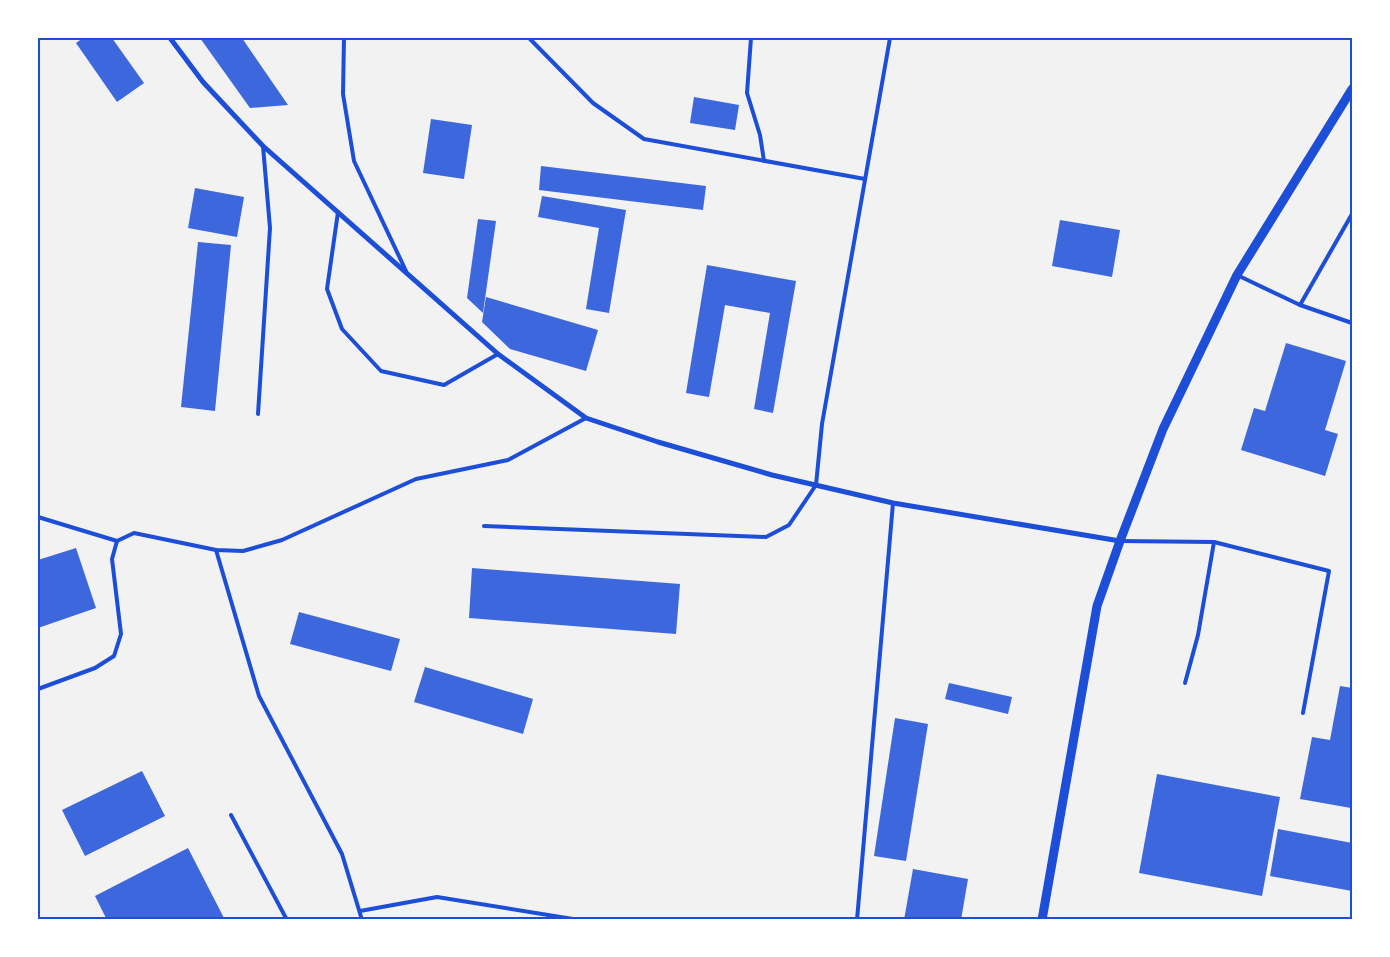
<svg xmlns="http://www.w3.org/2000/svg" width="1390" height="957" font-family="Lato,sans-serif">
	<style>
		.building { fill: #3d67dc }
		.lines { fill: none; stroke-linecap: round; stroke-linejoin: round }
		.service { stroke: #1d4ed8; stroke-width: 4 }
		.minor { stroke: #1d4ed8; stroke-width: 5 }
		.tertiary { stroke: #1d4ed8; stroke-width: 9 }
		.neatline { fill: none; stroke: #1d4ed8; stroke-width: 2 }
	</style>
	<rect width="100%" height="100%" fill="#f2f2f2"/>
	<!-- building -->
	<g class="building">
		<path d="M83,38H112L144,83L117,102L76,43Z"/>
		<path d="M200,38H242L288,105L250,108Z"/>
		<path d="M694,97L739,105L735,130L690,123Z"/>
		<path d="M431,119L472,125L464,179L423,173Z"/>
		<path d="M541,166L706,186L703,210L539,190Z"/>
		<path d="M195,188L244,197L237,237L188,228Z"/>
		<path d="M542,196L626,210L609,313L586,309L599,228L538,217Z"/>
		<path d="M478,219L496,221L483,313L467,298Z"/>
		<path d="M1060,220L1120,230L1112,277L1052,266Z"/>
		<path d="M198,242L231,245L215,411L181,407Z"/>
		<path d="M707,265L796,281L773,413L754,409L770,313L725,305L709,397L686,393Z"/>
		<path d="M486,297L598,330L586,371L510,349L482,322Z"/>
		<path d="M1286,343L1346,361L1325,430L1338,434L1325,476L1241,450L1254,408L1265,411Z"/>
		<path d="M76,548L96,608L38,628V560Z"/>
		<path d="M472,568L680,584L676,634L469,618Z"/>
		<path d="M299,612L400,639L391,671L290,644Z"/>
		<path d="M425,667L533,699L523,734L414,702Z"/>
		<path d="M949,683L1012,697L1008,714L945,699Z"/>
		<path d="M1340,686L1352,688V797L1351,808L1300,799L1312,737L1330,740Z"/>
		<path d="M895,718L928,724L906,861L874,856Z"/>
		<path d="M142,771L165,816L85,856L62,810Z"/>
		<path d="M1157,774L1280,797L1262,896L1139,873Z"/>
		<path d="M1278,829L1352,843V891L1270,876Z"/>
		<path d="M188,848L225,920H107L95,896Z"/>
		<path d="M913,869L968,879L961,920H904Z"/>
	</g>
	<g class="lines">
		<!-- service -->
		<g class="service">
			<path d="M344,38L343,94L354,161L406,271"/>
			<path d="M529,38L593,103L644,139L865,179"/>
			<path d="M751,38L747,93L760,135L764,161"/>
			<path d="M338,212L327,289L342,329L381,371L444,385L498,354"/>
			<path d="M1237,275L1300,305L1352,323"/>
			<path d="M1300,305L1352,214"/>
			<path d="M258,414L270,228L263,146"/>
			<path d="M38,517L117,541"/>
			<path d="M484,526L766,537L789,525L816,485L822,424L890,38"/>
			<path d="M1120,541L1214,542L1329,571L1303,713"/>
			<path d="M216,550L259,696L342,854L362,920"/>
			<path d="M1185,683L1198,635L1214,542"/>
			<path d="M38,689L95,668L114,656L121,634L112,559L117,541L134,533L216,550L243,551L282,540L416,479L508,460L586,418"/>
			<path d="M231,815L287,920"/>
			<path d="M360,911L437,897L579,920"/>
			<path d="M857,920L893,503"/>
		</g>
		<!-- minor -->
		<path class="minor" d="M170,38L203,82L263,146L498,354L586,418L658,442L772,475L893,503L1120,541"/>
		<!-- tertiary -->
		<path class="tertiary" d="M1042,920L1097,606L1120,541L1163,429L1237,275L1352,89"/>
	</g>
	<!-- border -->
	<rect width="1390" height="957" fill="none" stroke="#ffffff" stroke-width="78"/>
	<rect x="39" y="39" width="1312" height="879" class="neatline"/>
</svg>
